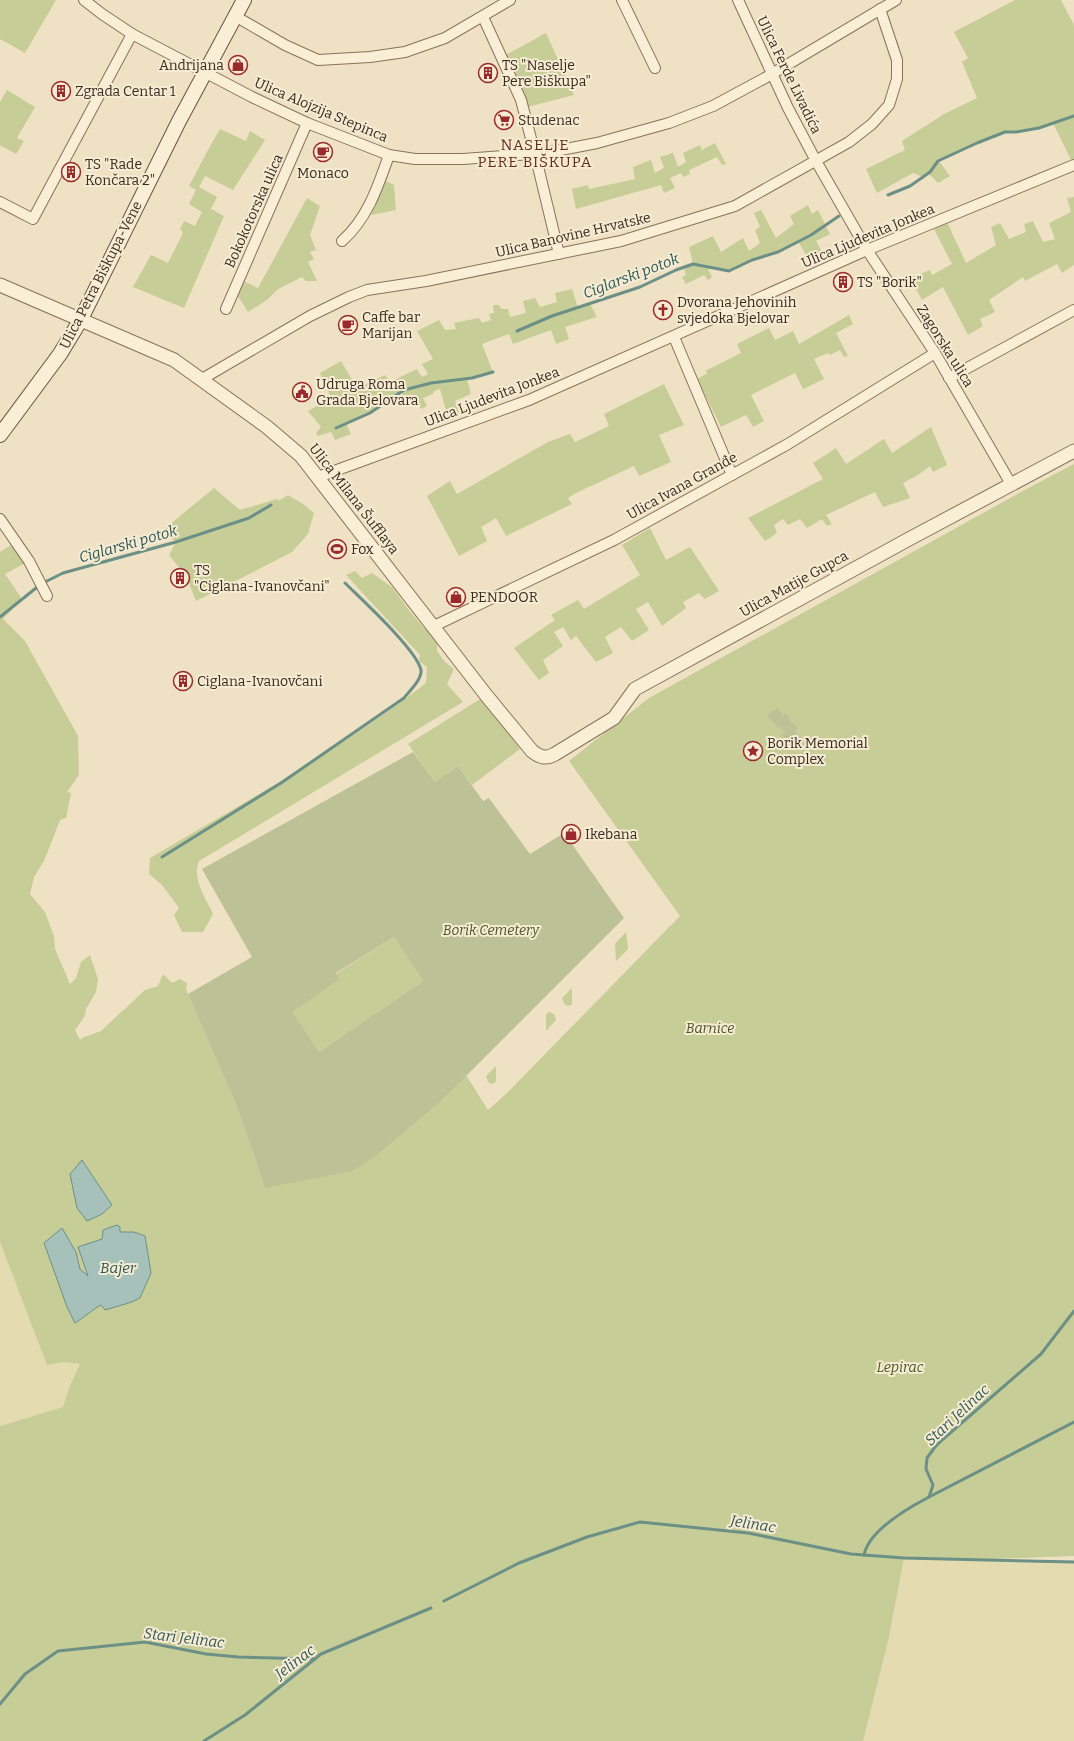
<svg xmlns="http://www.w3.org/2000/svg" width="1074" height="1741" font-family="Bitter,serif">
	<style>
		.farmland { fill: #e4dbb0 }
		.green { fill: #c7cd97 }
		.cemetery { fill: #bdc296; fill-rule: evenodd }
		.water { fill: #a5c1b9; stroke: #6c9086 }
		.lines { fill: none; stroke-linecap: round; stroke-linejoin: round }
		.stream { stroke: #6c9086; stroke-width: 3 }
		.minor-casing { stroke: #897259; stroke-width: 12 }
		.tertiary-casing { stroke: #897259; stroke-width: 15 }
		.secondary-casing { stroke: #6b533d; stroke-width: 16 }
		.minor { stroke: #f9eed6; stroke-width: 10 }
		.tertiary { stroke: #f9eed6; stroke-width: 13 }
		.secondary { stroke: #f9eed6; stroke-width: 14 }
		.labels { text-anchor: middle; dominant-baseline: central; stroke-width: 4; stroke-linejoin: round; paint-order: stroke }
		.poi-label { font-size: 14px; fill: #392b1e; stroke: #f6ebd3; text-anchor: start }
		.street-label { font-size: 14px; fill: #392b1e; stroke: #f6ebd3 }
		.park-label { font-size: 14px; font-style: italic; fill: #4a5624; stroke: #f6ebd3 }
		.neighbourhood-label { font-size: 15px; letter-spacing: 1px; fill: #662b1d; stroke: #f6ebd3 }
		.water-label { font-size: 15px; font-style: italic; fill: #2d5955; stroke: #f6ebd3 }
	</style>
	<rect width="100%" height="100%" fill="#efe1c3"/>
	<!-- farmland -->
	<g class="farmland">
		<path d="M0,1242L47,1365L64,1362L81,1364L69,1388L63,1407L0,1426Z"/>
		<path d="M904,1558L1074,1562V1741H862Z"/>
	</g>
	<!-- green -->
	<g class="green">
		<path d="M0,0H56L25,53L0,39Z"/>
		<path d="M1015,0H1061L1074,25V159L1071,160L1053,123L1026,131L1005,132L939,161L950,176L938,183L929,174L923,177L913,173L877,193L866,169L905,150L902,141L944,114L977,98L962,62L968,58L954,32Z"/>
		<path d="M546,33L574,95L527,107L504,56Z"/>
		<path d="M7,90L35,107L17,138L24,141L16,154L0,145V102Z"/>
		<path d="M220,129L246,141L250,131L265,140L233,190L205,176L199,187L217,197L211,209L224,216L184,308L133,287L151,255L168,263L183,233L180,229L184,221L195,226L202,212L189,204L196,190L189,186L209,148Z"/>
		<path d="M715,143L726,164L722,165L717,157L689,170L690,174L683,177L681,173L670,178L675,188L664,193L661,185L576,209L572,189L588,185L589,189L635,179L633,167L651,160L655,173L664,168L660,157L673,153L678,167L686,162L683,153L700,145L702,150Z"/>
		<path d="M386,181L394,185L396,210L371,215Z"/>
		<path d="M1074,197V265L1062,273L1057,264L1025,281L1023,277L989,300L995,312L980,319L983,326L968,335L943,287L922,300L910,278L930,270L932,275L952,264L934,229L947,222L966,263L996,245L991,227L1000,223L1009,239L1026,232L1024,224L1033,221L1043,242L1055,239L1049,223L1071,212L1067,198Z"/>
		<path d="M307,198L320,206L310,235L316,250L310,252L314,259L308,262L317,281H306L302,277L278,289L267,300L248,312L234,290L239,279L258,288Z"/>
		<path d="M808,205L812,214L818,210L830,234L816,241L826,259L811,264L798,241L778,252L752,260L729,271L713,267L708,269L712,277L708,280L704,275L686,284L682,277L686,275L684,268L693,264L689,247L713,236L721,252L743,238L749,251L760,243L755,230L760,227L754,213L761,210L776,238L794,224L790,216Z"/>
		<path d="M572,289L578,308L590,304L597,317L565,327L569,339L556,344L551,330L513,344L509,334L482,344L493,372L467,379L471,394L455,401L460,415L448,417L440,389L434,391L433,394L423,398L427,406L421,409L417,401L408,406L401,392L370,413L346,423L351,434L335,440L331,432L318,436L316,433L321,427L308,411L331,398L320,373L341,361L357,388L385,375L390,382L417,369L422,377L428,374L422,364L433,359L417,331L439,320L445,330L456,329L454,323L479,318L482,323L491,320L489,314L494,313L493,305H499L501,309H508L510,317L526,313L523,301L535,298L540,307L557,302L555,293Z"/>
		<path d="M849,315L853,324L836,333L848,356L844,357L840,350L830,355L828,353L814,359L824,379L803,389L795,373L751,395L764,421L753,427L746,415L721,427L697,379L708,373L705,371L741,353L737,344L769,328L775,340L793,331L799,344Z"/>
		<path d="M664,384L684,425L659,435L671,462L639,476L634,466L576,493L568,498L572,504L506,536L496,518L481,527L487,541L459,556L427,496L450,481L457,494L548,442L570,434L575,442L609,426L604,414Z"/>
		<path d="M931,427L947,465L933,472L930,466L918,475L903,483L910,498L883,507L875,492L826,515L832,524L827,526L822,519L807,528L800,519L788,525L783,519L774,525L777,533L765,541L748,518L823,479L813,463L836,448L846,464L884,439L892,453Z"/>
		<path d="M1074,464V1556L966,1560L904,1558L888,1641L863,1741H0V1426L63,1407L69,1388L80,1364L64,1362L47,1365L0,1242V552L16,542L29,561L5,574L22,599L3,619L25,641L78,736L79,775L67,792L71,793L66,818L60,820L44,861L34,877L30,894L45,912L54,936L55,949L70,984L76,978L81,962L90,955L98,979L96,992L86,1009L85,1016L75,1030L80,1040L82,1038L101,1031L145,990L158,986L163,974L172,983L180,979L187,983L186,988L188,994L237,1107L265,1188L443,1099L466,1075L488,1110L508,1092L680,916L569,761L649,698L1021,492Z"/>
		<path d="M214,488L240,510L277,499L278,501L288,495L303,504L314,513L308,534L292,552L196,601L186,576L169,555L176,542L162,531Z"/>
		<path d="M650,528L666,560L690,547L719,591L705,599L699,593L683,602L686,608L662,626L648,602L636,609L649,630L632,641L621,627L605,637L613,653L596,662L576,636L571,640L563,627L554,632L563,646L543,660L549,673L539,680L514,648L555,620L551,615L578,600L584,609L640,575L622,545Z"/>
		<path d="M355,571L362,578L372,573L393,588L408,609L423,627L438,640L437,651L445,662L454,669L447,684L463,702L199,861C192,879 205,897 213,914L203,932H182L174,915L179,908L162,885L149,874L150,858C243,803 340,750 426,683L427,667L419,661L420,655L346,575Z"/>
		<path d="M482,698L520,749L472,785L458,766L435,782L408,744Z"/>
		<path d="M626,932L628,949L616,961L615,944Z"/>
		<path d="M394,937L423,981L319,1052L293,1012L338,979L336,974Z"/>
		<path d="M572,988V1004L569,1006L565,1005L562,998Z"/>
		<path d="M549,1012L554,1014L556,1020L546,1031V1015Z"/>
		<path d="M496,1066V1081L493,1084L488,1082L486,1076Z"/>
	</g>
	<!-- cemetery -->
	<g class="cemetery">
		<path d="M778,708L783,716L786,713L791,722L798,728L795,731L801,740L792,747L782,735L785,733L780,727L778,728L767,715Z"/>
		<path d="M413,752L435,782L458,766L483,801L489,798L530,854L564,833L624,918L443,1099L377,1155L352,1171L265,1188L237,1107L188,994L252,957L202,869ZM394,937L423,981L319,1052L293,1012L339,979L336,973Z"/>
	</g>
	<!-- water -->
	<g class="water">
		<path d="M82,1160L112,1205L102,1214L87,1221L77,1208L70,1174Z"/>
		<path d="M117,1225L120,1227V1232H134L145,1236L151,1273L140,1298L132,1302L105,1310L101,1305C96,1307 82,1319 75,1323L67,1307L44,1243L62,1228L76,1252L80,1269L88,1276L78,1247L102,1239L103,1230Z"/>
	</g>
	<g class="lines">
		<!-- stream -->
		<g class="stream">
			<path d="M888,195L910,186L923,177L930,172L938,161L977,143L1005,132H1016L1039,128L1074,116"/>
			<path d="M517,331L552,316L640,287L676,270L693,264L729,271L752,260L778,252L811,235L839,216"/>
			<path d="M336,428L370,413L404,390L431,383L472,378L493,372"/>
			<path d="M0,617L41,584L63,573L176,542L249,518L271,505"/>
			<path d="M162,857L281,783L404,698C409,691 422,680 421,670C417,650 361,599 345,583"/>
			<path d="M929,1497L1074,1422"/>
			<path d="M864,1555C869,1530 908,1508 929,1497L933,1485L926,1469L927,1458L935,1447L942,1440L1041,1354L1074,1311"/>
			<path d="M444,1601L519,1563L587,1537L640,1522L748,1533L851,1554L904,1558L1074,1562"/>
			<path d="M0,1704L25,1674L58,1651L145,1642L206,1654L238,1657L315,1659"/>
			<path d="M204,1741L245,1715L321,1654L431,1608"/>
		</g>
		<defs>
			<g id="minor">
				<path d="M84,0L102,14L132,34L252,97L307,123L389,155L415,159H463L545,153L597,143L669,123L713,106L765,78L896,0"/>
				<path d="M622,0L655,68"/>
				<path d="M738,0L788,108L816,161L867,250L935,353L1011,484"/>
				<path d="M235,16L285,45L318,60L370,57L405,52L445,38L510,0"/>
				<path d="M483,17L521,100L535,154L559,254"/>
				<path d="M0,202L33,219L132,34"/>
				<path d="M342,241C368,218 378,186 389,155"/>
				<path d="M226,309L307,123"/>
				<path d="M674,337L732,475"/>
				<path d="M949,378L1074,310"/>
				<path d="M202,379L310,316L349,297L367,290L426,281L621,241L735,206L849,142L872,124L889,105L897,79V60L880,9"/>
				<path d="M318,477L529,400L867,250L1074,165"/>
				<path d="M0,519L29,561L47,596"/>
				<path d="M434,626L614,540L788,444L935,353"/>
			</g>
			<path id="tertiary" d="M0,285L174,360L267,427L301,456L486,695L532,751C541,758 546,759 555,754L614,718L635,689L909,539L1074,451"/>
			<path id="secondary" d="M0,435L60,354L80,321L179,121L244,0"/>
		</defs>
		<!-- minor casing -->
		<use href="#minor" class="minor-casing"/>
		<!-- tertiary casing -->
		<use href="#tertiary" class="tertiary-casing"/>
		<!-- secondary casing -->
		<use href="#secondary" class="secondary-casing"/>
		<!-- minor -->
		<use href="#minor" class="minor"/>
		<!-- tertiary -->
		<use href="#tertiary" class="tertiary"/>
		<!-- secondary -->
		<use href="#secondary" class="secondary"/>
	</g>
	<!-- icons -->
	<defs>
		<symbol id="shop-ring" viewBox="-11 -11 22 22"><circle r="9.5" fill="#f6ebd3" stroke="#99292b" stroke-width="1.5"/><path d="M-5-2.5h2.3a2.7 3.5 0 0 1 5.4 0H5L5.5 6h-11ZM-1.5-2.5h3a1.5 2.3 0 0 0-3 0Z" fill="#99292b"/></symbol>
		<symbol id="building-ring" viewBox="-11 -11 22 22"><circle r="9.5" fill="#f6ebd3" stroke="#99292b" stroke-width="1.5"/><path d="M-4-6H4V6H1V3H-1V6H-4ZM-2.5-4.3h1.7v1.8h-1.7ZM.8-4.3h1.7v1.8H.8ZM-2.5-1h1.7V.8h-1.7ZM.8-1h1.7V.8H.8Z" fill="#99292b"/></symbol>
		<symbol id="supermarket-ring" viewBox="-11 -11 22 22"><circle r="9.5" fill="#f6ebd3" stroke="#99292b" stroke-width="1.5"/><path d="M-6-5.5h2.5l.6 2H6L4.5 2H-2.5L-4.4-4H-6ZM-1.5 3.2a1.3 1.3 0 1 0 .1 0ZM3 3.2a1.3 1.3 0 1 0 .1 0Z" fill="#99292b"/></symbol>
		<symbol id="cafe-ring" viewBox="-11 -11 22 22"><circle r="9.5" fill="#f6ebd3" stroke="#99292b" stroke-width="1.5"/><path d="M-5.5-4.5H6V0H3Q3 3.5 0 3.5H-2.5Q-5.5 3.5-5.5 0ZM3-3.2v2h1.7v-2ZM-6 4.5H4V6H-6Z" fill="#99292b"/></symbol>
		<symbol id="church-ring" viewBox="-11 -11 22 22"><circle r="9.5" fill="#f6ebd3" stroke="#99292b" stroke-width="1.5"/><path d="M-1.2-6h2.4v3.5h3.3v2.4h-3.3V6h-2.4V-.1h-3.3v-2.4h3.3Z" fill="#99292b"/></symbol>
		<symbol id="civic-ring" viewBox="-11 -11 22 22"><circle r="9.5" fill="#f6ebd3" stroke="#99292b" stroke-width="1.5"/><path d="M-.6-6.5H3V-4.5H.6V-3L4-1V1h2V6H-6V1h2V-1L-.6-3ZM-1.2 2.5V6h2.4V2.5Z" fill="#99292b"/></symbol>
		<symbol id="stadium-ring" viewBox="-11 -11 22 22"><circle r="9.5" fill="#f6ebd3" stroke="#99292b" stroke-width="1.5"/><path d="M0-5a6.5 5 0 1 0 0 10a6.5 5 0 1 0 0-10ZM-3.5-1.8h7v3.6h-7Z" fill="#99292b"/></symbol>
		<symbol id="sight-ring" viewBox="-11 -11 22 22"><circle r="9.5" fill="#f6ebd3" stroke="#99292b" stroke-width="1.5"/><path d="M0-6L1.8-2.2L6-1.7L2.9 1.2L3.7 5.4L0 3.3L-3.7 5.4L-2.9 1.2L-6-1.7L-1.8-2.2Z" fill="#99292b"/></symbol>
	</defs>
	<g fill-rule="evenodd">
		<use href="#shop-ring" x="227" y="54" width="22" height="22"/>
		<use href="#building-ring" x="477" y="62" width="22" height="22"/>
		<use href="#building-ring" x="50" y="80" width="22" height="22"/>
		<use href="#supermarket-ring" x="493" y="109" width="22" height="22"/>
		<use href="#cafe-ring" x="312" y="141" width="22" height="22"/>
		<use href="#building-ring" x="60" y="161" width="22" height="22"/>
		<use href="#building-ring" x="832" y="271" width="22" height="22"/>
		<use href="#church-ring" x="652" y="299" width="22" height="22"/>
		<use href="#cafe-ring" x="337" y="314" width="22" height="22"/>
		<use href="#civic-ring" x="291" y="381" width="22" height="22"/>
		<use href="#stadium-ring" x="326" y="538" width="22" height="22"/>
		<use href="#building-ring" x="169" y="567" width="22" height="22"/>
		<use href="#shop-ring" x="445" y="586" width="22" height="22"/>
		<use href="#building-ring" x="172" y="670" width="22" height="22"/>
		<use href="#sight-ring" x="742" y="740" width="22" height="22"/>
		<use href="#shop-ring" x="560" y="823" width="22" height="22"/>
	</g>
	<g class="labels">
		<!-- poi labels -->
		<g class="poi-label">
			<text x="224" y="65" text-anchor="end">Andrijana</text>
			<text x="502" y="65">TS "Naselje<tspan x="502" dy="16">Pere Biškupa"</tspan></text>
			<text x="75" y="91">Zgrada Centar 1</text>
			<text x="518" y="120">Studenac</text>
			<text x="85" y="164">TS "Rade<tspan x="85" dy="16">Končara 2"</tspan></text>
			<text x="323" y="173" text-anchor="middle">Monaco</text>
			<text x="857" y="282">TS "Borik"</text>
			<text x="677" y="302">Dvorana Jehovinih<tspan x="677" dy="16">svjedoka Bjelovar</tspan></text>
			<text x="362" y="317">Caffe bar<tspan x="362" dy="16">Marijan</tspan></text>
			<text x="316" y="384">Udruga Roma<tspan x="316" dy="16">Grada Bjelovara</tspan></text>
			<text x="351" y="549">Fox</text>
			<text x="194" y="570">TS<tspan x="194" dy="16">"Ciglana-Ivanovčani"</tspan></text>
			<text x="470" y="597">PENDOOR</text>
			<text x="197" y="681">Ciglana-Ivanovčani</text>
			<text x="767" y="743">Borik Memorial<tspan x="767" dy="16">Complex</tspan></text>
			<text x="585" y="834">Ikebana</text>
		</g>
		<!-- street labels -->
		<g class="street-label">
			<text transform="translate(789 75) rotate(64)">Ulica Ferde Livadića</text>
			<text transform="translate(321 110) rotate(23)">Ulica Alojzija Stepinca</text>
			<text transform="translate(254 211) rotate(-66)">Bokokotorska ulica</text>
			<text transform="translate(573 235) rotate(-13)">Ulica Banovine Hrvatske</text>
			<text transform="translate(868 236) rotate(-23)">Ulica Ljudevita Jonkea</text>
			<text transform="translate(101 275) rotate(-63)">Ulica Petra Biškupa-Vene</text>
			<text transform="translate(945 346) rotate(58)">Zagorska ulica</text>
			<text transform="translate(492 397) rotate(-21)">Ulica Ljudevita Jonkea</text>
			<text transform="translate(682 486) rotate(-29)">Ulica Ivana Granđe</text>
			<text transform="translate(354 499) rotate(52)">Ulica Milana Šufflaya</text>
			<text transform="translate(794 584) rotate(-29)">Ulica Matije Gupca</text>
		</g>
		<!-- park labels -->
		<g class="park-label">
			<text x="491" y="930">Borik Cemetery</text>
			<text x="710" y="1028">Barnice</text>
			<text x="900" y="1367">Lepirac</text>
		</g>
		<!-- neighbourhood labels -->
		<g class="neighbourhood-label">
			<text x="535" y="145">NASELJE<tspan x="535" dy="17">PERE BIŠKUPA</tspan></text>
		</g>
		<!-- water labels -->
		<g class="water-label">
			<text transform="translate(631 276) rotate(-21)">Ciglarski potok</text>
			<text transform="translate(128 544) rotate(-16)">Ciglarski potok</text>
			<text x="118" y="1268">Bajer</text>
			<text transform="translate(957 1415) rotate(-43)">Stari Jelinac</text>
			<text transform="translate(753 1524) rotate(9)">Jelinac</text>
			<text transform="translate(184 1638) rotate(7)">Stari Jelinac</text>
			<text transform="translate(295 1662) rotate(-37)">Jelinac</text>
		</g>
	</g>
</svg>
